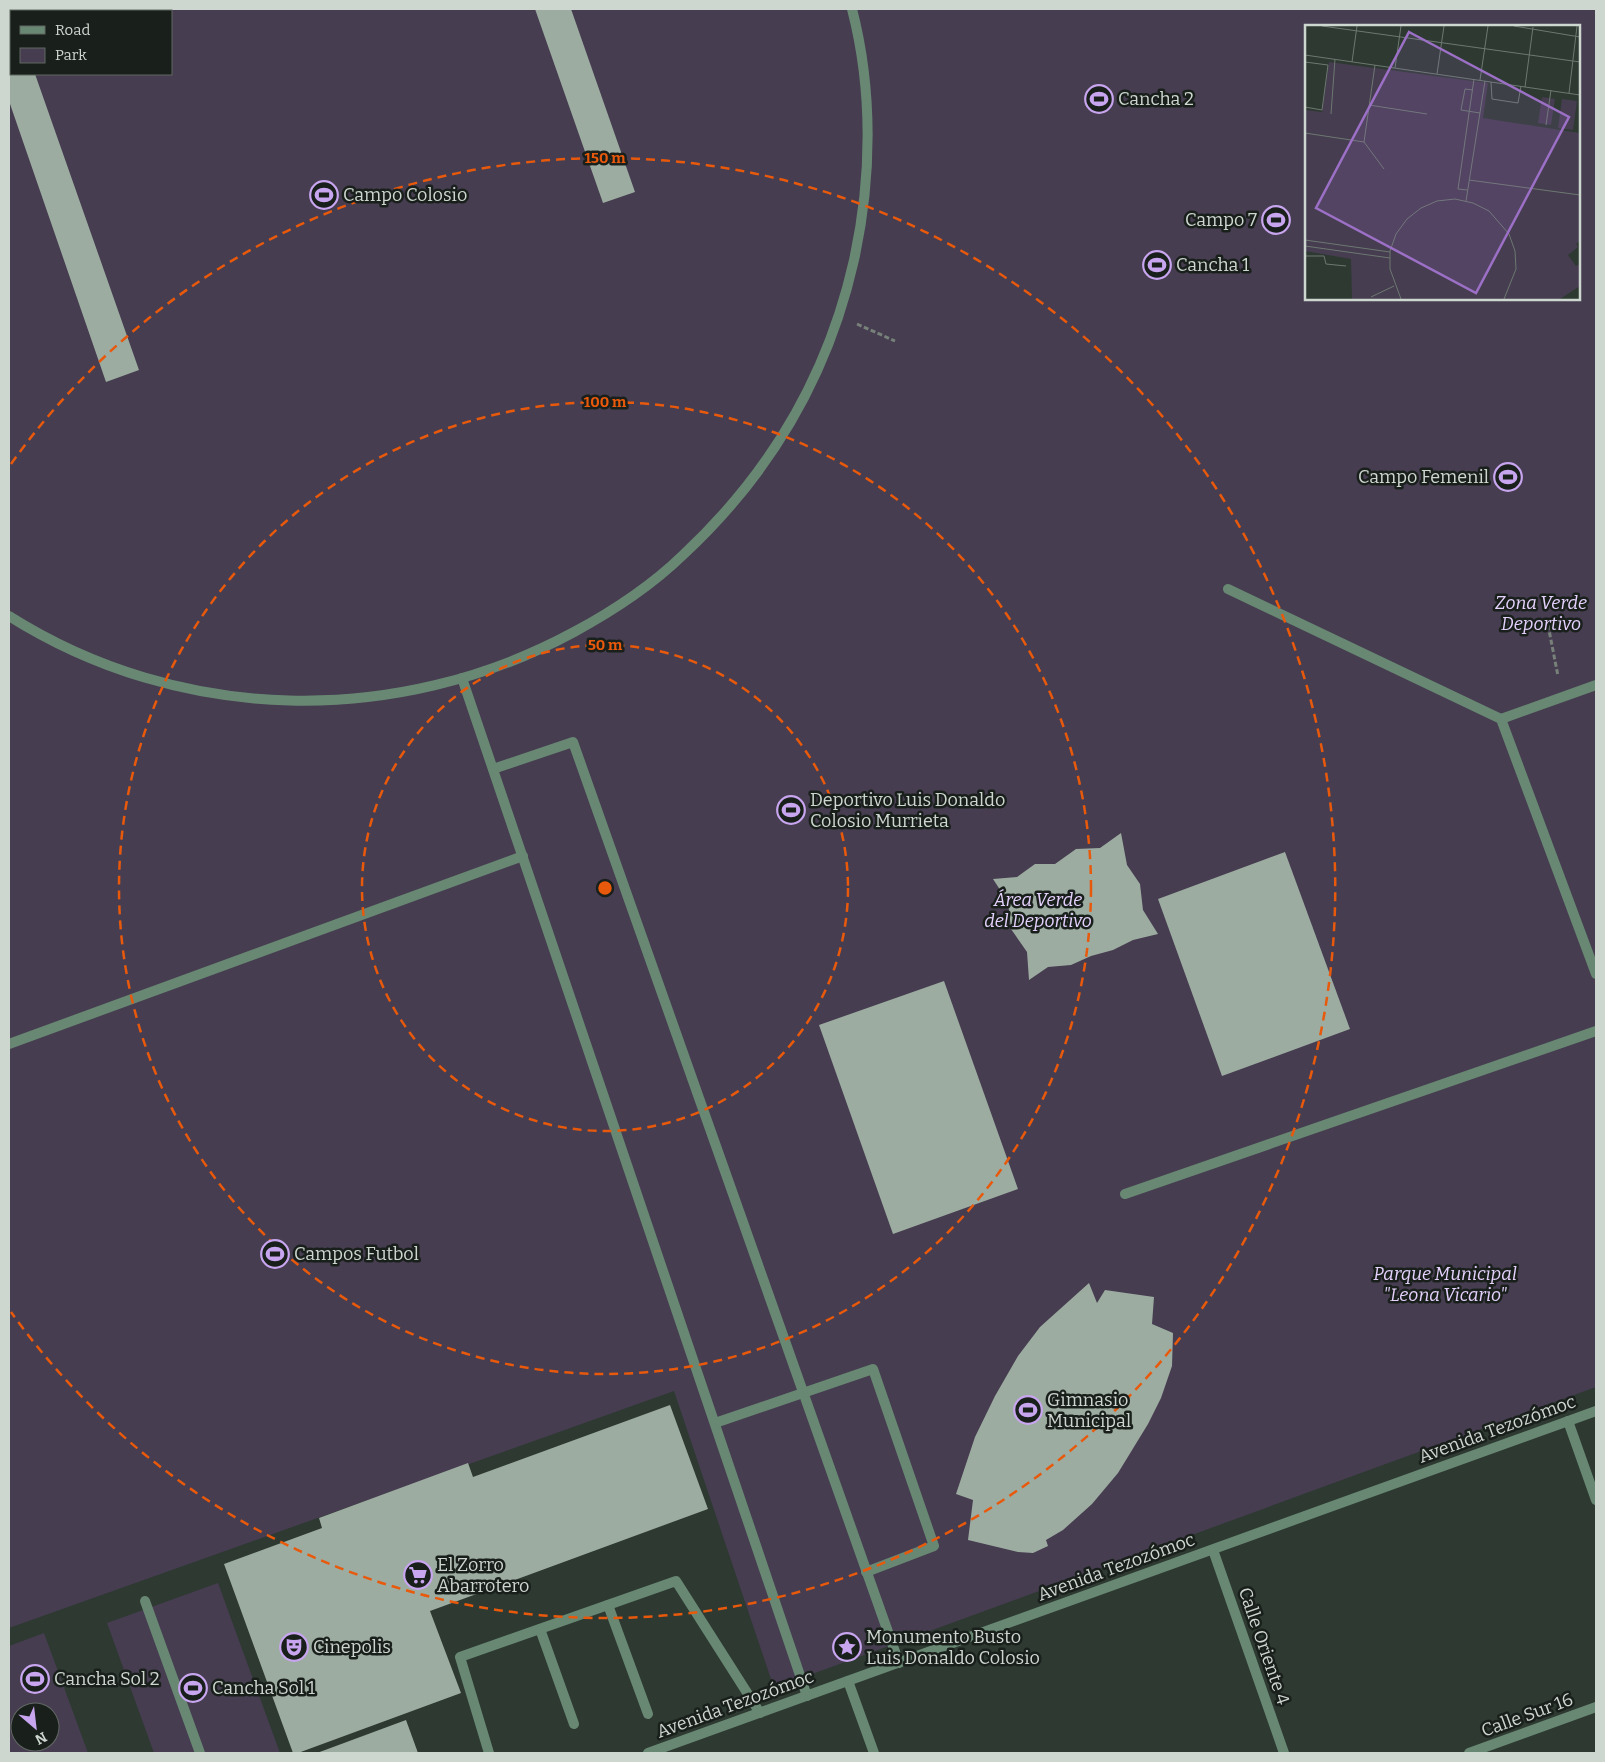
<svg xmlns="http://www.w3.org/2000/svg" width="1605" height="1762" font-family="Bitter,serif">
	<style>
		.green { fill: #463d50; fill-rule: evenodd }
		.building { fill: #9daca1 }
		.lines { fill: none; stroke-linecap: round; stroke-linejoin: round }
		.path { stroke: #77817a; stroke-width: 3; stroke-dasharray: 5 2.5; stroke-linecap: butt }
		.service { stroke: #688873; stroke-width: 10 }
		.minor { stroke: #688873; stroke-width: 10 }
		.tertiary { stroke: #688873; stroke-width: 10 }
		.ring { fill: none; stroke: #e8590c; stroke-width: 2.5; stroke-dasharray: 9 6 }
		.labels { text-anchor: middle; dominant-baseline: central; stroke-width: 5; stroke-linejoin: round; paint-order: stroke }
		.poi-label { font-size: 18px; fill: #ced6d0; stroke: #191f1b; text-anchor: start }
		.park-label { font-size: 18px; font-style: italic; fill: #e6d2fe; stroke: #191f1b }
		.street-label { font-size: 18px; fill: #ced6d0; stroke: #191f1b }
		.inset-road { fill: none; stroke: #6d7871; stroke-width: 1 }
		.view { fill: #9c70c6; fill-opacity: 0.15; stroke: #9c70c6; stroke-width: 2.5 }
		.inset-edge { fill: none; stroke: #ced6d0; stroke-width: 2.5 }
		.centre { fill: #e8590c; stroke: #191f1b; stroke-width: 2.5 }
		.ring-label { font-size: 15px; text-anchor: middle; font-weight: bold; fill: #e8590c; stroke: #191f1b; stroke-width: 5; stroke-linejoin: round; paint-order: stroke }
	</style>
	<rect width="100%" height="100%" fill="#2d3931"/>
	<!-- green -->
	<g class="green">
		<path d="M9,9H1596V1387L774,1688L674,1391L9,1628ZM11,11H171V74H11ZM1306,26H1579V299H1306Z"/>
		<path d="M218,1583L280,1753H154L107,1623Z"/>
		<path d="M44,1633L88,1753H9V1646ZM20,1712H50V1742H20Z"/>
	</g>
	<!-- building -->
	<g class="building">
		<path d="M535,9H571L635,192L603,203Z"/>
		<path d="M11,54V74H35L139,370L106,382L9,101V55Z"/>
		<path d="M1121,833L1127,865L1140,884L1143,910L1158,934L1133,940L1113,950L1091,956L1071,965L1048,967L1029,980L1027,952L1011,929L1008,902L993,879L1017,877L1035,864H1055L1076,849L1100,848Z"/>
		<path d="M1285,852L1350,1029L1222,1076L1158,899Z"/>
		<path d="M944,981L1018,1189L893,1234L819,1025Z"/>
		<path d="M1089,1283L1097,1303L1105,1290L1154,1297L1152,1324L1173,1333L1172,1366L1161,1398L1148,1424L1118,1473L1092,1504L1063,1530L1046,1540L1048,1546L1033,1553L1018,1552L968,1540L973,1500L956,1494L975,1437L995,1396L1018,1356L1040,1327Z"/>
		<path d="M670,1405L708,1509L430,1611L461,1693L298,1753H293L224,1564L322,1528L319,1518L468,1463L473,1477Z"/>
		<path d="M406,1720L418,1753H317Z"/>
	</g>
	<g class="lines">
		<!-- path -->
		<g class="path">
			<path d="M857,324L895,341"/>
			<path d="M1548,625L1558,676"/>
		</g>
		<!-- service -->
		<g class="service">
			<path d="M1228,589L1501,719L1596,974"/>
			<path d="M9,616C180,724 397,728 574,632C613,611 651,586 683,555C770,474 828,376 854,260C872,178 873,90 852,9"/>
			<path d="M462,678L807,1696"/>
			<path d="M1501,719L1596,685"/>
			<path d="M493,769L573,742L899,1663"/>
			<path d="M9,1044L523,856"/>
			<path d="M1125,1194L1596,1031"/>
			<path d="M715,1423L873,1369L934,1546L866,1572"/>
			<path d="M145,1601L200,1753"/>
			<path d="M608,1605L648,1714"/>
			<path d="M540,1629L574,1724"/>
			<path d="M489,1753L460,1657L676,1581L760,1713"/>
		</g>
		<!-- minor -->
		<g class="minor">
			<path d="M1568,1421L1596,1500"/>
			<path d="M1213,1550L1284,1753"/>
			<path d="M848,1681L874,1753"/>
			<path d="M1469,1753L1596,1707"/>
		</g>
		<!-- tertiary -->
		<path class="tertiary" d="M648,1753L1596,1411"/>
	</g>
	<!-- distance rings -->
	<g class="ring">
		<circle cx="605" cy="888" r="243"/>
		<circle cx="605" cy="888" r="486"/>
		<path d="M11 464A730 730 0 1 1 11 1312"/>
	</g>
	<!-- icons -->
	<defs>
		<symbol id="stadium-ring" viewBox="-11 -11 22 22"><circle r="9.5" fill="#191f1b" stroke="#c8a5ef" stroke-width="1.5"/><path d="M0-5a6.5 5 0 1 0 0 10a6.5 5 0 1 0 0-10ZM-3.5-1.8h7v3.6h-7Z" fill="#c8a5ef"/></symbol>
		<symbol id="supermarket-ring" viewBox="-11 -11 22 22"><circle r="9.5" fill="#191f1b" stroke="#c8a5ef" stroke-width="1.5"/><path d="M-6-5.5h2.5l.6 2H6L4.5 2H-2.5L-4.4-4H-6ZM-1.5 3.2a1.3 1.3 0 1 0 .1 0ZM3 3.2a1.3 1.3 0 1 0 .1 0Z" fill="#c8a5ef"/></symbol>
		<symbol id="theatre-ring" viewBox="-11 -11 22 22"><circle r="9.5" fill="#191f1b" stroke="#c8a5ef" stroke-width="1.5"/><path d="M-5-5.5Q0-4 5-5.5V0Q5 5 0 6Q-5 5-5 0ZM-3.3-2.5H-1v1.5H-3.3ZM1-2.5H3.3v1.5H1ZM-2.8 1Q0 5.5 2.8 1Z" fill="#c8a5ef"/></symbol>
		<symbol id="sight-ring" viewBox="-11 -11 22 22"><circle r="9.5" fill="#191f1b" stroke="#c8a5ef" stroke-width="1.5"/><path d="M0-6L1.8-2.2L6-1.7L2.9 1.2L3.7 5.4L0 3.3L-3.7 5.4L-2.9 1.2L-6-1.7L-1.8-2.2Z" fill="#c8a5ef"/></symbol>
	</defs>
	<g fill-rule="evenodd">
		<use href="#stadium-ring" x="1083" y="83" width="32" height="32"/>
		<use href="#stadium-ring" x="308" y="179" width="32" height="32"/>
		<use href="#stadium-ring" x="1260" y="204" width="32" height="32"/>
		<use href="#stadium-ring" x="1141" y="249" width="32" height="32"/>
		<use href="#stadium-ring" x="1492" y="461" width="32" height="32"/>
		<use href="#stadium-ring" x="775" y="794" width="32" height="32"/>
		<use href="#stadium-ring" x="259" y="1238" width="32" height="32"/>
		<use href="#stadium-ring" x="1012" y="1394" width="32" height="32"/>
		<use href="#supermarket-ring" x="402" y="1559" width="32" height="32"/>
		<use href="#theatre-ring" x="278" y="1631" width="32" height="32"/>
		<use href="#sight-ring" x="831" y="1631" width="32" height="32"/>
		<use href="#stadium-ring" x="19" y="1663" width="32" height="32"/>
		<use href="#stadium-ring" x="177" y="1672" width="32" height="32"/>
	</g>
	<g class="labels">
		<!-- poi labels -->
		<g class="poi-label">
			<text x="1118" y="99">Cancha 2</text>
			<text x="343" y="195">Campo Colosio</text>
			<text x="1257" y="220" text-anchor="end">Campo 7</text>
			<text x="1176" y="265">Cancha 1</text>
			<text x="1489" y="477" text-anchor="end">Campo Femenil</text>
			<text x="810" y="800">Deportivo Luis Donaldo<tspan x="810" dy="21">Colosio Murrieta</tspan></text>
			<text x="294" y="1254">Campos Futbol</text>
			<text x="1047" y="1400">Gimnasio<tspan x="1047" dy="21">Municipal</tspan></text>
			<text x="437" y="1565">El Zorro<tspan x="437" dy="21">Abarrotero</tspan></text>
			<text x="866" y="1637">Monumento Busto<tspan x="866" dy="21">Luis Donaldo Colosio</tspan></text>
			<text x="313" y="1647">Cinepolis</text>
			<text x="54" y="1679">Cancha Sol 2</text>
			<text x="212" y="1688">Cancha Sol 1</text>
		</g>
		<!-- park labels -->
		<g class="park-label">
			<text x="1541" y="603">Zona Verde<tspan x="1541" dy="21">Deportivo</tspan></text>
			<text x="1038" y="900">Área Verde<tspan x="1038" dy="21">del Deportivo</tspan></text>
			<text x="1445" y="1274">Parque Municipal<tspan x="1445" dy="21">"Leona Vicario"</tspan></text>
		</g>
		<!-- street labels -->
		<g class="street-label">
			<text transform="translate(1497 1429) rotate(-20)">Avenida Tezozómoc</text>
			<text transform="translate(1116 1567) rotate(-20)">Avenida Tezozómoc</text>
			<text transform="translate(1264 1646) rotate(71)">Calle Oriente 4</text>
			<text transform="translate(735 1704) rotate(-20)">Avenida Tezozómoc</text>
			<text transform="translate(1527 1715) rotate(-20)">Calle Sur 16</text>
		</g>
	</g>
	<!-- overview -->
	<g transform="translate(1305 25)">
		<rect width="275" height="275" fill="#2d3931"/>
		<path d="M24,37L183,58L178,93L275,108V216L271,219L273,222L263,230L271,241L275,239V261L255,274H47L46,234L0,226V85L17,87ZM237,72L250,74L246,100L233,98ZM257,74L272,76L268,105L253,103Z" fill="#463d50"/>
		<path class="inset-road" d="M17,1L275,37M209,1L275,12M0,30L275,70M0,37L23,40L17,85L0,82M47,37L52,1M70,40L59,117L79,144M90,43L96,1M132,49L139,1M175,55L183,1M186,57L187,74L213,78L216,61M220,62L228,2M168,65L160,64L156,85L175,88M264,68L272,1M64,80L122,89M26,89L30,34M241,100L246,65M0,108L59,117M164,155L275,170M162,165L153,164L169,54M161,176L180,56M0,215L85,227M0,221L85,233M0,231H19L21,239L41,241M66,272L89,261M96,274L85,244V226L91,209L102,194L116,183L132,176L150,174L168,178L184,186L204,209L210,226L211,244L199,274"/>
		<path class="view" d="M104,7L264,92L171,268L11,183Z"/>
		<rect width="275" height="275" class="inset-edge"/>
	</g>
	<circle cx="605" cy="888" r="8" class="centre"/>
	<g class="ring-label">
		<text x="605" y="163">150 m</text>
		<text x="605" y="407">100 m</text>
		<text x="605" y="650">50 m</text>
	</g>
	<!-- border -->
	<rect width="1605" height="1762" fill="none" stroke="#ced6d0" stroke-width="20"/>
	<!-- legend -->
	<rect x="10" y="10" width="162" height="65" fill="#191f1b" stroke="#616863"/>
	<rect x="20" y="26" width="25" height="8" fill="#688873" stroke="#616863"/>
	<text x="55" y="35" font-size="15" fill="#ced6d0">Road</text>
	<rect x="20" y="48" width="25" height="15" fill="#463d50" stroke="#616863"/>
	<text x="55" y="60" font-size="15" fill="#ced6d0">Park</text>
	<!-- north arrow -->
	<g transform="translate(35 1727) rotate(152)"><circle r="24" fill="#191f1b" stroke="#616863"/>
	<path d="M0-4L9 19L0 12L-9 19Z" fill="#c8a5ef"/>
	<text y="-8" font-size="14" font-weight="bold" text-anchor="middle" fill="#ced6d0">N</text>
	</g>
</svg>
